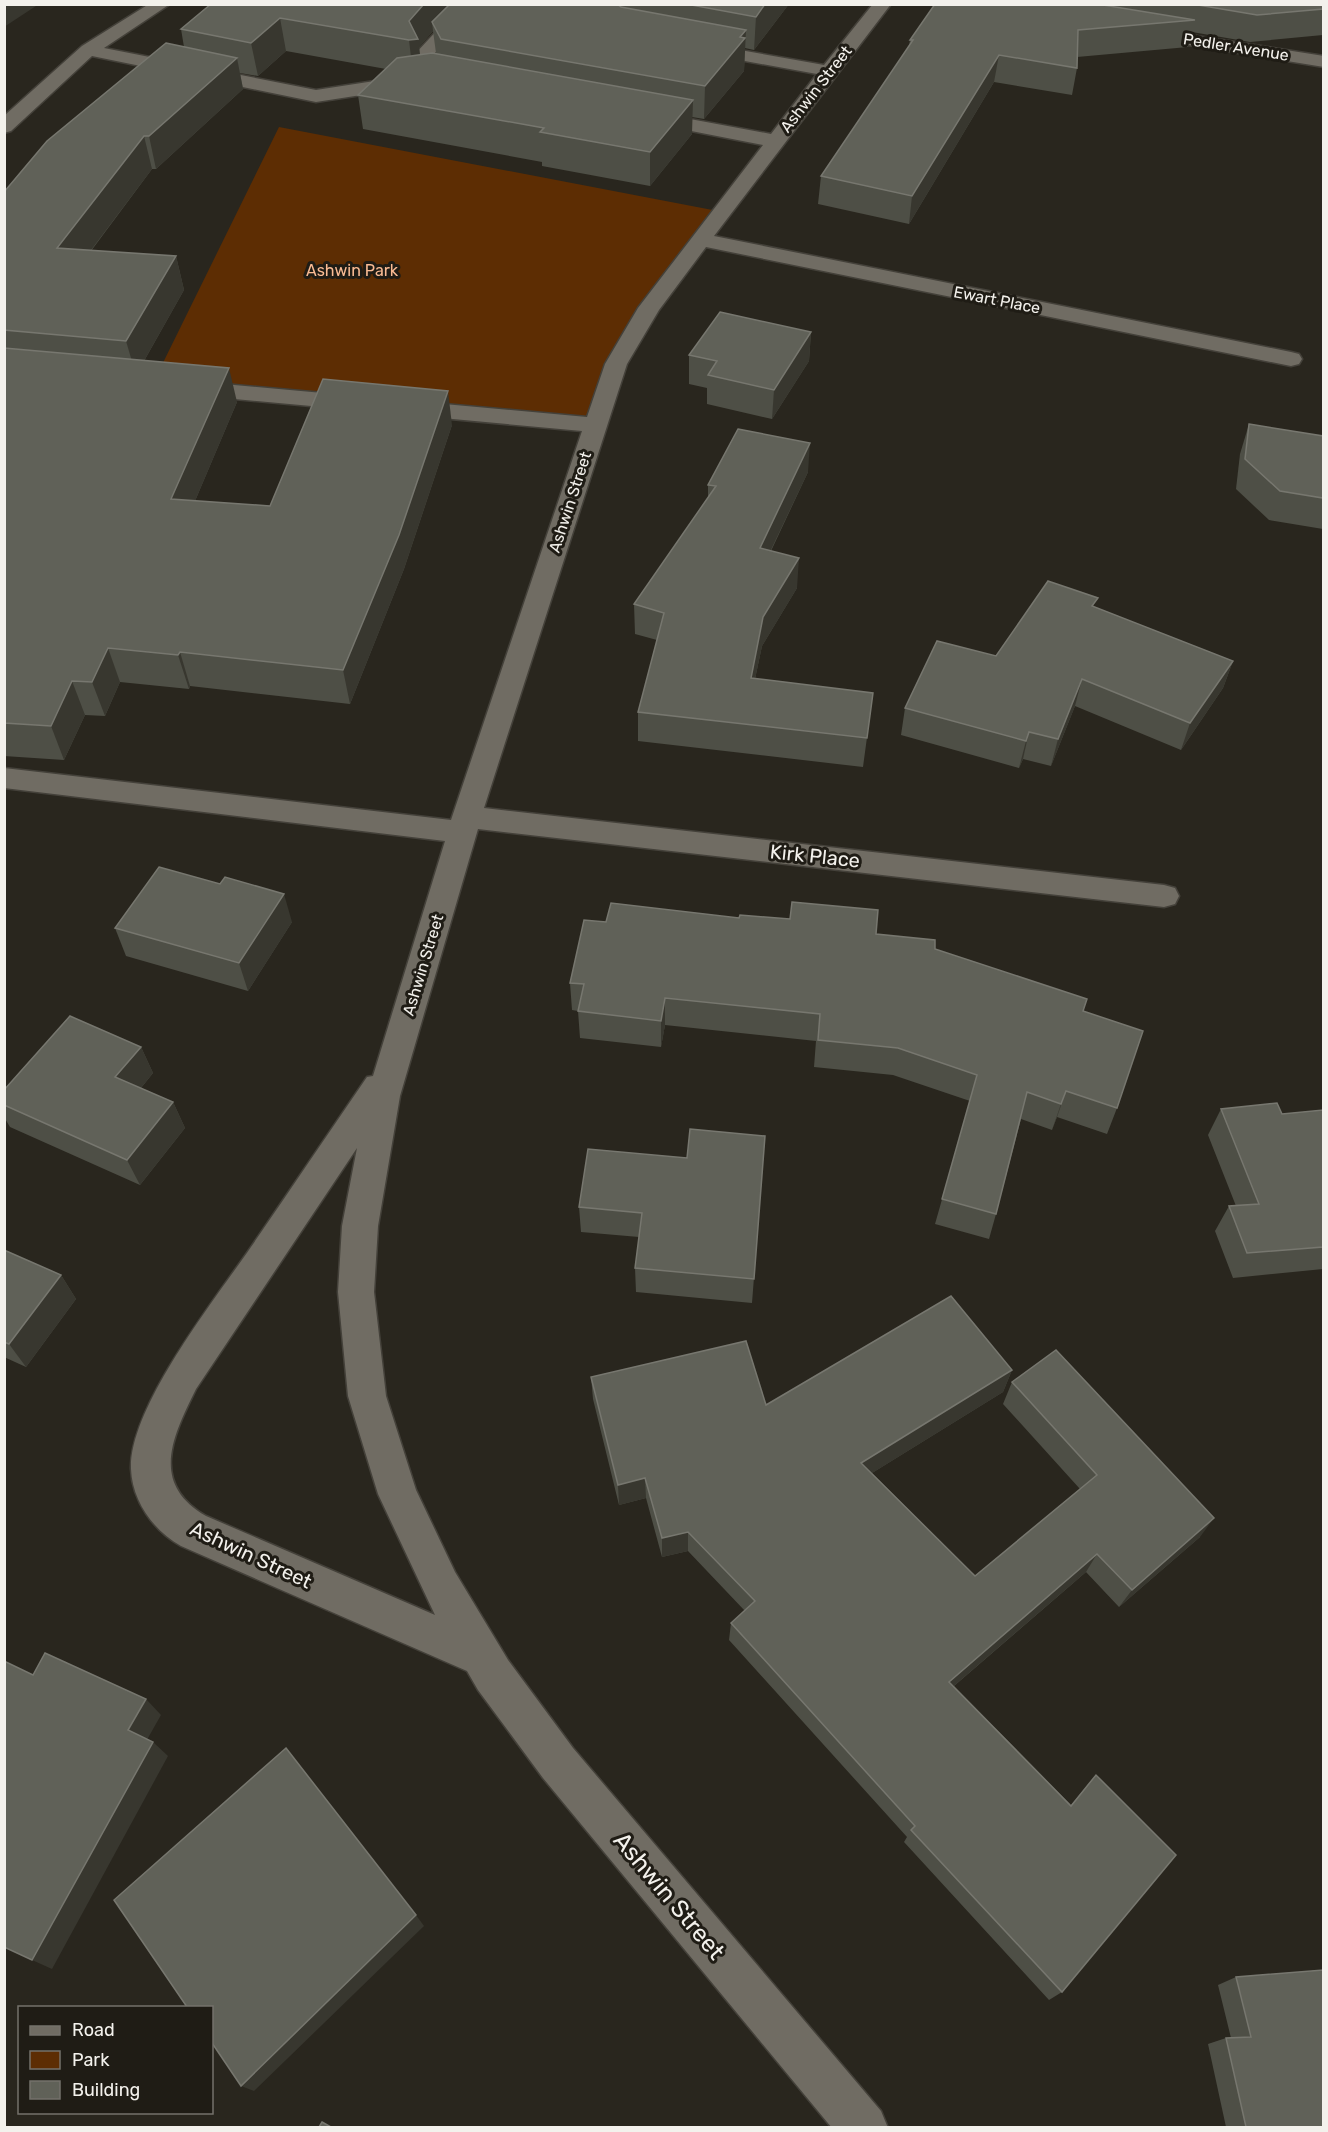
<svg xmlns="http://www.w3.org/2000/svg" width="1328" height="2132" font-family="Rubik,sans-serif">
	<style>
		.green { fill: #5d2d03 }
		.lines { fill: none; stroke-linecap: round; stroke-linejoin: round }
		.minor-casing { stroke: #44413a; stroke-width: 3 }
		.minor { fill: #706c63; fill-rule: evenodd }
		.wall { fill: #4e4f46; fill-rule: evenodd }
		.shaded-wall { fill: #38372f }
		.building { fill: #606158; stroke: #77776f; stroke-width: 1.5 }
		.labels { text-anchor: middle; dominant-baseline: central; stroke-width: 6; stroke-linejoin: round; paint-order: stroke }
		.far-street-label { font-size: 16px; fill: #f3f1ec; stroke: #1f1c15 }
		.far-park-label { font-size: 16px; fill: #fabb93; stroke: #1f1c15 }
		.street-label { font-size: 20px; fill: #f3f1ec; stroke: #1f1c15 }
		.near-street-label { font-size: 24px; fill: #f3f1ec; stroke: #1f1c15 }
	</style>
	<rect width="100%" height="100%" fill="#29261e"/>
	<!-- green -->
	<path class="green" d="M279,127L723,212L649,308L598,419L155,379Z"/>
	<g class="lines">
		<defs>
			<g id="minor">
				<path d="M149,4H170L104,48L316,90L407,76L414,78L416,82L414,86L407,88L316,102L92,56L11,131L4,133V116L82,46Z"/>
				<path d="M472,4H492L454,33L433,55L445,78L443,82H429L415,54L442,25Z"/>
				<path d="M873,4H891L714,236L1291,352L1299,354L1302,359L1299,364L1291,366L706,247L659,310L627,364L484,808L1164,885L1175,888L1179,896L1175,904L1164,907L478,829L400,1096L378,1226L374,1292L386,1396L416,1490L455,1572L508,1660L573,1748L881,2111L888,2128H832L543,1778L478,1690L467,1671L181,1546C154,1531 132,1501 131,1469C129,1407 216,1298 251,1247C290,1190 328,1134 367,1077L373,1076L445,841L4,788V768L451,820L582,431L191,395L183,393L179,388L183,383L191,381L587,417L605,364L638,308L763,145L640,121L637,117L640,113L647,111L771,134L817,74L701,53L695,52L692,48L695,44L701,43L824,65ZM357,1148L342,1226L338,1292L348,1396L378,1494L435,1615L206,1516C149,1483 173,1436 196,1389Z"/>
				<path d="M1145,28L1324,56V67L1139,37L1136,33L1139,29Z"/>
			</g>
		</defs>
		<!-- minor casing -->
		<use href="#minor" class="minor-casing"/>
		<!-- minor -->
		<use href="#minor" class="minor"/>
	</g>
	<!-- wall -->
	<g class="wall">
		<path d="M211,4H789L754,50L745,48L744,71L704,119L692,117V134L650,186L542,166V162L363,129L358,95L386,69L286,51L258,76L240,73L243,89L156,169H152L91,251L176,256L184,290L144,361L237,402L195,501L270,506L452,425L404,569L350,704L190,686L189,689L120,682L105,716L85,715L64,760L4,756V192L184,47L181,29ZM433,31L436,53L420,55L419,47Z"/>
		<path d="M935,4H1323V35L1250,42L1192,32L1188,47L1077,57V68L1072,95L994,82L909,224L818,204L821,176L909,46L910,40Z"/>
		<path d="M811,332L809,361L772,419L707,404V388L689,384V355Z"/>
		<path d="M1249,424L1323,436V529L1269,520L1236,489L1240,454Z"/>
		<path d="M808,472L771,551L797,588L762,646L755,679L873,693L863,767L638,741V712L657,640L635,634L634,604L708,498V485Z"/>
		<path d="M1095,607L1233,661L1223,688L1181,750L1075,706L1051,766L1023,759L1019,768L901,735L905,708L996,656Z"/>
		<path d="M292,922L248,991L126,956L115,928Z"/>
		<path d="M606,922L876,934L935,949L1083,1011L1117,1108L1107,1134L1057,1117L1052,1130L1021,1119L996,1214L989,1239L935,1224L970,1101L893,1075L814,1067L816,1041L665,1025L661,1047L580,1038L578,1011L572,1010L570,983Z"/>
		<path d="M141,1047L153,1073L141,1088L173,1102L185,1128L140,1185L10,1127L4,1117V1090Z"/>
		<path d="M1221,1109L1282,1114L1323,1110V1269L1233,1278L1215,1231L1229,1206H1236L1208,1135Z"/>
		<path d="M765,1136L752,1303L636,1292L635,1268L639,1237L581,1232L579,1207L687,1158Z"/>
		<path d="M4,1250L61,1275L76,1299L26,1367L4,1357Z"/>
		<path d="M1012,1370L1003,1392L872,1473L975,1576L1080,1489L1003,1404L1012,1382L1200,1537L1119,1607L1086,1572L954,1686L1071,1805L1096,1775L1062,1992L1049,2000L904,1842L907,1837L729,1640L731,1623L745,1611L688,1551L662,1557L646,1498L619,1505L593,1399L591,1377L766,1405Z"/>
		<path d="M1236,1977L1323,2127H1226L1208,2044L1226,2038H1231L1218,1985Z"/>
	</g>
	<!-- shaded-wall -->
	<g class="shaded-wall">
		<path d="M4,4H39L4,27Z"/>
		<path d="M424,4H467L432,22L433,31L419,47L422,72L413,74L409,40V21Z"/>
		<path d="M765,4H789L754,50L756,17Z"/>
		<path d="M280,18L286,51L258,76L251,43Z"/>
		<path d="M746,30L744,71L704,119L705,86Z"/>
		<path d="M999,55L994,82L909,224L912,196Z"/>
		<path d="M237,58L243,89L156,169L149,136Z"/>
		<path d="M693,100L692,134L650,186V152Z"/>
		<path d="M144,136L152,169L67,282L57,248Z"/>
		<path d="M176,256L184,290L136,375L126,341Z"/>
		<path d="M811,332L809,361L772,419L774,390Z"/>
		<path d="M229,368L237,402L181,534L171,499Z"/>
		<path d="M448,391L452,425L404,569L350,704L343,670Z"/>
		<path d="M810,443L808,472L758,577L760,548Z"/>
		<path d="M799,558L797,588L762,646L749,707L751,678L763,617Z"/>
		<path d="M108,648L120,682L105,716L92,682Z"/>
		<path d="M180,652L190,686L189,689L178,655Z"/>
		<path d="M1233,661L1223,688L1181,750L1190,723Z"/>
		<path d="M1082,679L1075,706L1051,766L1058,739Z"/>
		<path d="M72,681L85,715L64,760L51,726Z"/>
		<path d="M1029,732L1023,759L1019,768L1026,741Z"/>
		<path d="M284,894L292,922L248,991L239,963Z"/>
		<path d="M665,998V1025L661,1047V1021Z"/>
		<path d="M141,1047L153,1073L128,1104L115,1077Z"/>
		<path d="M1066,1091L1057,1117L1052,1130L1061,1104Z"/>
		<path d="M173,1102L185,1128L140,1185L127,1160Z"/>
		<path d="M61,1275L76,1299L26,1367L9,1344Z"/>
		<path d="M1012,1370L1003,1392L856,1483L861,1463Z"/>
		<path d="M645,1478L646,1498L619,1505L618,1485Z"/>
		<path d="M1214,1518L1200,1537L1119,1607L1132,1590Z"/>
		<path d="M688,1532V1551L662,1557V1538Z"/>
		<path d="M1097,1554L1086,1572L941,1697L949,1682Z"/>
		<path d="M146,1699L161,1715L144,1745L128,1730Z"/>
		<path d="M153,1742L168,1756L52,1969L32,1960Z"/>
		<path d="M416,1915L424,1926L254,2091L241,2086Z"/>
	</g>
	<!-- building -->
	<g class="building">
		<path d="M211,4H424L409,21L418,39L409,40L280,18L251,43L181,29Z"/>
		<path d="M450,4H617L621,7L746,30L740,37L745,38L705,86L441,39L432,22Z"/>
		<path d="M686,4H765L756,17Z"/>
		<path d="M935,4H1097L1195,20L1078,30L1077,68L999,55L912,196L821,176L913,40H910Z"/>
		<path d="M1192,4H1323V9L1257,15Z"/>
		<path d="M166,43L237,58L149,136H144L57,248L176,256L126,341L4,330V192L47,141Z"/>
		<path d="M432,53L693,100L650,152L540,132L544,128L358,95L397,58Z"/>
		<path d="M720,312L811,332L774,390L708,375L717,361L689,355Z"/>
		<path d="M4,348L229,368L171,499L270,506L323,379L448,391L399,535L343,670L180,652L178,655L108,648L92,682L72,681L51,726L4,723Z"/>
		<path d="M1249,424L1323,436V498L1280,491L1245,459Z"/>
		<path d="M738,429L810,443L760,548L799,558L763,617L751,678L873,693L867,738L638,712L664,613L634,604L716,486L708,485Z"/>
		<path d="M1048,581L1098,598L1092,606L1233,661L1190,723L1082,679L1058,739L1029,732L1026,741L905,708L937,641L996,656Z"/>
		<path d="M159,867L220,884L225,877L284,894L239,963L115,928Z"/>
		<path d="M792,902L878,910L876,934L935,940V949L1087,999L1083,1011L1143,1031L1117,1108L1066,1091L1061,1104L1027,1092L996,1214L942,1199L977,1075L898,1048L818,1040L820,1014L665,998L661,1021L578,1011L584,984L570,983L584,920L606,922L611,903L739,918L740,915L790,919Z"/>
		<path d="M70,1016L141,1047L115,1077L173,1102L127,1160L4,1105V1090Z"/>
		<path d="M1277,1103L1282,1114L1323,1110V1247L1247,1253L1229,1206L1259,1204L1221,1109Z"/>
		<path d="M690,1129L765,1136L754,1279L635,1268L642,1213L579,1207L588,1149L687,1158Z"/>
		<path d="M4,1250L61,1275L9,1344L4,1342Z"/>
		<path d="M951,1296L1012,1370L861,1463L975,1576L1097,1475L1012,1382L1056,1350L1214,1518L1132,1590L1097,1554L949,1682L1071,1806L1096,1775L1176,1855L1062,1992L911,1830L915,1826L731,1623L755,1601L688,1532L662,1538L645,1478L618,1485L591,1377L746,1341L766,1405Z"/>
		<path d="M45,1653L146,1699L128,1730L153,1742L32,1960L4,1947V1661L33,1675Z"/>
		<path d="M286,1748L416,1915L241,2086L212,2043V2007H187L114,1900Z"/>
		<path d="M1323,1970V2127H1246L1226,2038L1251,2037L1236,1977Z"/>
		<path d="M322,2122L331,2127H319Z"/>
	</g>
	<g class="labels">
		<!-- far-street labels -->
		<g class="far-street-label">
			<text transform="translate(1236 47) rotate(9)">Pedler Avenue</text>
			<text transform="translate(816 89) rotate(-52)">Ashwin Street</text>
			<text transform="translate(997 300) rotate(11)">Ewart Place</text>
			<text transform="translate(570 502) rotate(-72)">Ashwin Street</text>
			<text transform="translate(423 965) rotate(-73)">Ashwin Street</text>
		</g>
		<!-- far-park labels -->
		<g class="far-park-label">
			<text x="352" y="270">Ashwin Park</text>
		</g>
		<!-- street labels -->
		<g class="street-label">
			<text transform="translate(815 856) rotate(6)">Kirk Place</text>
			<text transform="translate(251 1555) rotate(25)">Ashwin Street</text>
		</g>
		<!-- near-street labels -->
		<g class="near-street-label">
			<text transform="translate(669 1896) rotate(50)">Ashwin Street</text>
		</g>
	</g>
	<!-- border -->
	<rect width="1328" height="2132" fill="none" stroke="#f3f1ec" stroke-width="12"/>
	<!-- legend -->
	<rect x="18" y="2006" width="195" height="108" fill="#1f1c15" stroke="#74716b" stroke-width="1.5"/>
	<rect x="30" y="2026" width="30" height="9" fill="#706c63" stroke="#74716b" stroke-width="1.5"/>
	<text x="72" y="2036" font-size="18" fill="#f3f1ec">Road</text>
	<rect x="30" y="2051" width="30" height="18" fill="#5d2d03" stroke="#74716b" stroke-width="1.5"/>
	<text x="72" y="2066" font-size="18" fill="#f3f1ec">Park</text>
	<rect x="30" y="2081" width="30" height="18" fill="#606158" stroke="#74716b" stroke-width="1.5"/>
	<text x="72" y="2096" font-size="18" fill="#f3f1ec">Building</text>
</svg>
